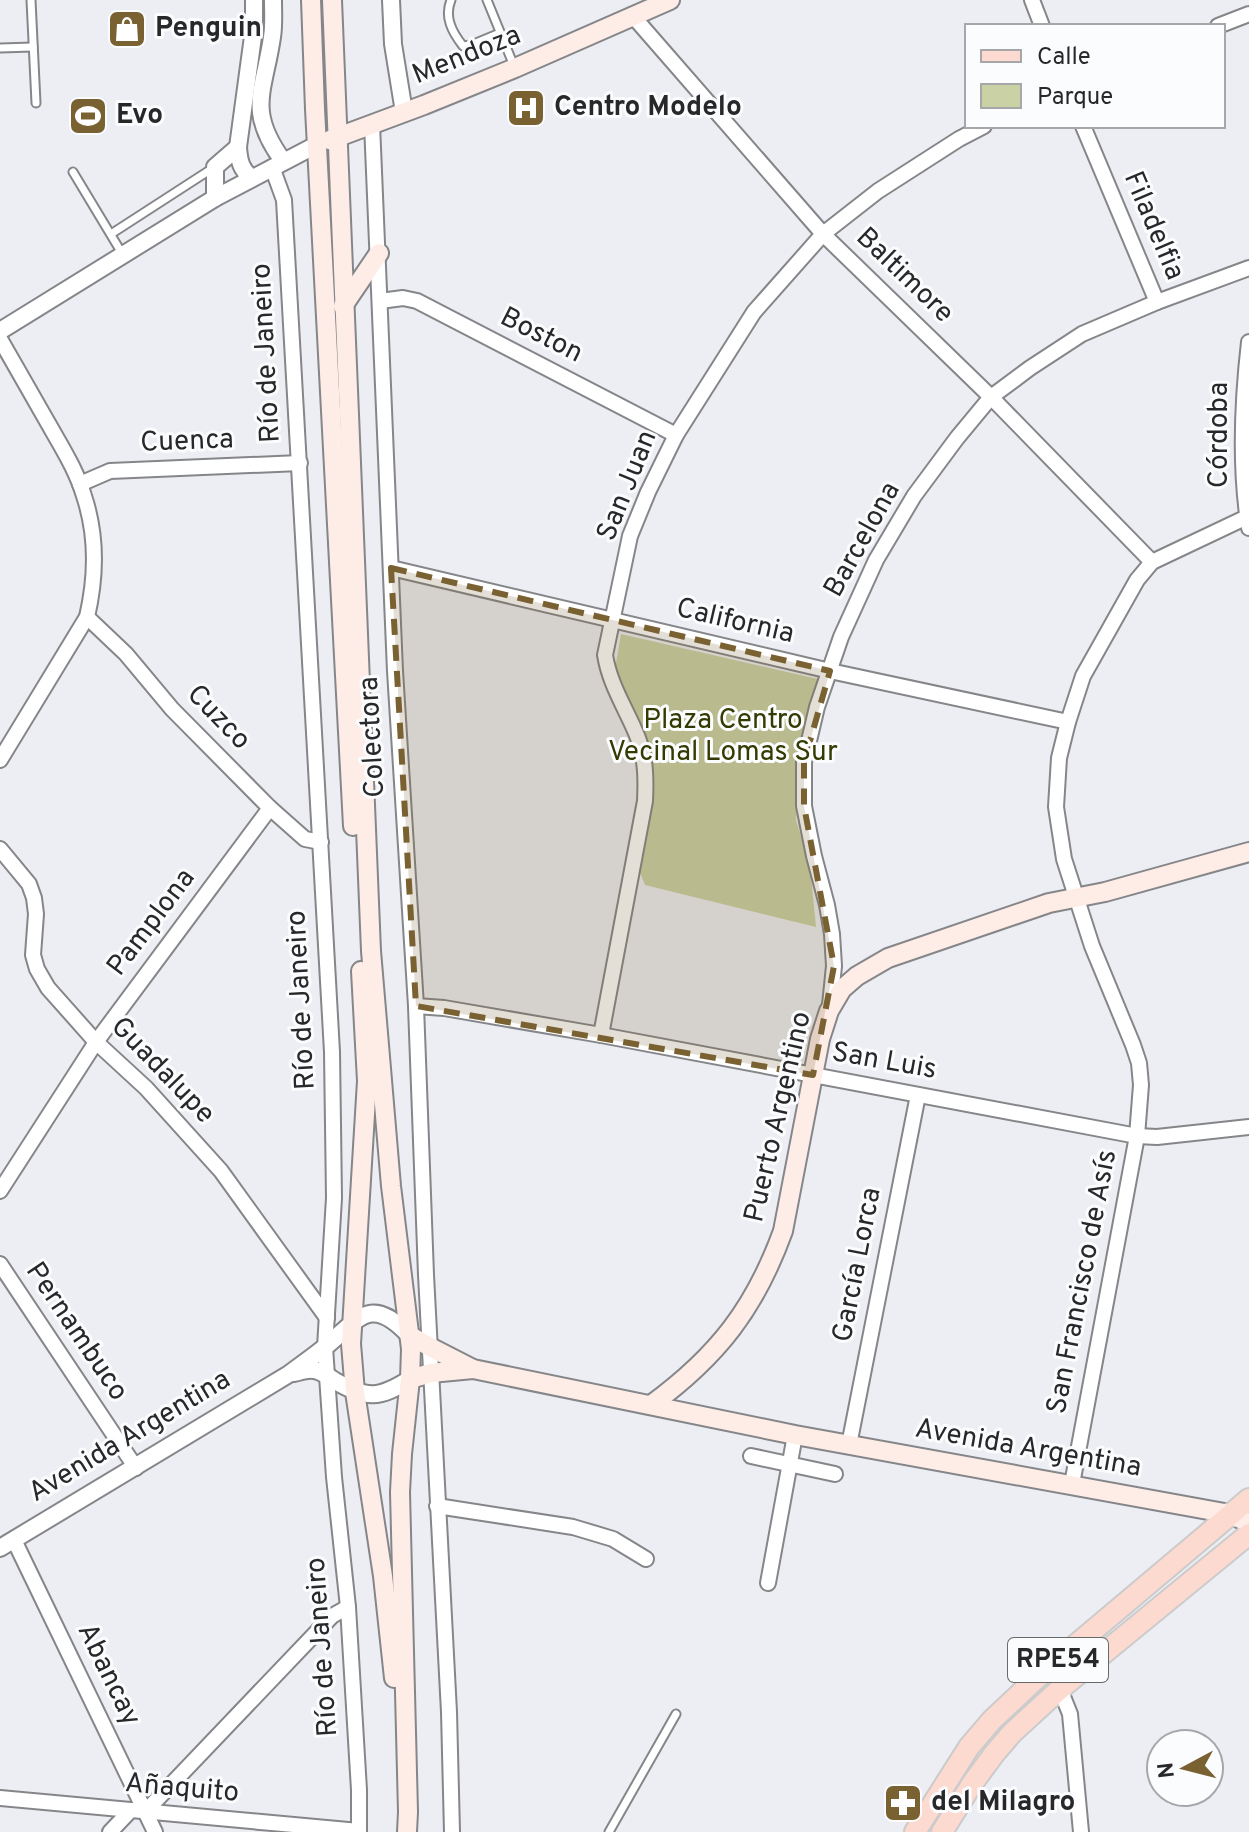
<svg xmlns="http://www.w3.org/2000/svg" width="1249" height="1832" font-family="Overpass,sans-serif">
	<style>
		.green { fill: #cad2a5 }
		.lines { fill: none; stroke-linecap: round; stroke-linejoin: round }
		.service-casing { stroke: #858689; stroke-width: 11 }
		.minor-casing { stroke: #858689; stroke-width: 18 }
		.tertiary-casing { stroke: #858689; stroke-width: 20 }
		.secondary-casing { stroke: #858689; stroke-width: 22 }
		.primary-casing { stroke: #cbcbcc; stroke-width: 24 }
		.service { stroke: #fff; stroke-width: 7 }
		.minor { stroke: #fff; stroke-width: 14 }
		.tertiary { stroke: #fff; stroke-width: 16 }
		.secondary { stroke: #feede7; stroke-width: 18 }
		.primary { stroke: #fddad0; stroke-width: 20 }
		.marked { fill: #796132; fill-opacity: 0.2; stroke: #796132; stroke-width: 6; stroke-dasharray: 16 10; stroke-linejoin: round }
		.labels { text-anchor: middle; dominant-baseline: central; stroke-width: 6; stroke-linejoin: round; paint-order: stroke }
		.shield { fill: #fbfcfe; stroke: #67686a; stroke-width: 2 }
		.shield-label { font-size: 26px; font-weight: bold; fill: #28282a }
		.poi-label { font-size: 28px; font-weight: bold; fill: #28282a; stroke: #fbfcfe; text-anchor: start }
		.street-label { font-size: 28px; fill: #28282a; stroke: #fbfcfe }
		.park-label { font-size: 28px; fill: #343a01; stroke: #fbfcfe }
	</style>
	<rect width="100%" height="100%" fill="#edeef3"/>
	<!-- green -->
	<path class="green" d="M621,634L818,679L798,756L796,820L810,866L816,927L645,885L638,868L646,829L652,766L615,669Z"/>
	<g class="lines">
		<defs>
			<g id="service">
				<path d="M31,0L36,103"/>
				<path d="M451,0C444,17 452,32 463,46L471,45L500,33"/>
				<path d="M487,0L514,66"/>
				<path d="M0,48L33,47"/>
				<path d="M73,172L123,255"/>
				<path d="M111,234L213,168"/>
				<path d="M609,1832L676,1714"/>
			</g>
			<g id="minor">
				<path d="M1032,0L1042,26"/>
				<path d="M632,15L823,234L991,397L1152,562"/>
				<path d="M1218,26L1249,14"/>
				<path d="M372,124L395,671L416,1006L426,1275L449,1712L452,1832"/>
				<path d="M1083,126L1157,302"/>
				<path d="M272,167L284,200L332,1052L334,1198L325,1347L334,1477L348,1607L359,1790V1832"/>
				<path d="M380,301L403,298L417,301L676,435"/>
				<path d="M0,339C17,369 34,399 52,430C64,451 77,472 84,496C97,535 96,578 87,617L0,760"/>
				<path d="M1249,342C1242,403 1239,466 1249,528"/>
				<path d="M80,484L110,471L300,463"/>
				<path d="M391,568L830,671L1068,722"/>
				<path d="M87,617L126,654L172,709L270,808L305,839L321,842"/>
				<path d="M0,849L29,884L34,898L36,914L33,955L37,969L48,988L96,1042L146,1088L221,1171L327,1318"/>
				<path d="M830,1005L834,966L832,934L827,905L814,856L804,806V762L817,707L841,637L876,560L914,496L957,438L991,397L1030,368L1082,334L1157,302L1249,268"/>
				<path d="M416,1006L444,1008L601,1035L1137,1136L1157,1137L1249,1127"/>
				<path d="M601,1035L645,801C646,780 646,759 638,738C627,710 610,686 605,655L630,536L648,492L676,435L754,312L823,234L878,191L959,139L984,126"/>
				<path d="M0,1191L96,1042L270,808"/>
				<path d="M0,1264L136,1468"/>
				<path d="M849,1445L918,1095"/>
				<path d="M751,1456L835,1474"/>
				<path d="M1072,1484L1137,1136L1141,1085L1139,1063L1133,1045L1092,946L1064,859L1056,807L1059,758L1068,722L1083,676L1137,580L1152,562L1249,516"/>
				<path d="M437,1506L573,1527L613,1539L646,1559"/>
				<path d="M14,1540L155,1832"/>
				<path d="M768,1583L795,1435"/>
				<path d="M1060,1689L1070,1714L1081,1832"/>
				<path d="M0,1798L359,1831"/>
				<path d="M145,1812L332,1616L348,1607"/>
				<path d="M110,1832L131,1810"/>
			</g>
			<g id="tertiary">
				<path d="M273,0C273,12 274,25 272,37C264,92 246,110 283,161"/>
				<path d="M391,0L393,44L404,112"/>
				<path d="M252,178C241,170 239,161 238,147L254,29V0"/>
				<path d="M215,198V167L238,147"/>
				<path d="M0,331L215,198L316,145"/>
				<path d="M294,1373C299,1372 307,1369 313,1370C320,1370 329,1377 335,1381C367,1399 379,1399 410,1379"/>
				<path d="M0,1548L289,1374C301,1365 314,1356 325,1347C359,1319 370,1294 409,1335"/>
			</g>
			<g id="secondary">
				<path d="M311,0L315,109L353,826"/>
				<path d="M332,0L371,951L391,1186L411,1349L410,1379L402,1454L400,1492L408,1812L407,1832"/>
				<path d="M330,140L424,105L515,68L670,0"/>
				<path d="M343,306L379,253"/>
				<path d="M361,971L367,1081L351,1344L355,1392L383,1576L394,1678"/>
				<path d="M409,1335L430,1347L473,1369L795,1435L1230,1514L1249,1523"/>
				<path d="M410,1379L431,1373L473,1369"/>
				<path d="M651,1405C718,1356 755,1308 783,1231L820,1039L829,1011L842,989L857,976L888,958L1049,903L1105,892L1249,852"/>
			</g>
			<g id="primary">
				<path d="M915,1832L969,1747L992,1720L1039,1676L1249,1499"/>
				<path d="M942,1832L972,1784L994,1754L1012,1733L1060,1689L1249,1534"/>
			</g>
		</defs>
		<!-- service casing -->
		<use href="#service" class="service-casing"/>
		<!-- minor casing -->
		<use href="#minor" class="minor-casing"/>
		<!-- tertiary casing -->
		<use href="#tertiary" class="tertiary-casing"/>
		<!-- secondary casing -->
		<use href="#secondary" class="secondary-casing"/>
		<!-- primary casing -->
		<use href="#primary" class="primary-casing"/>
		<!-- service -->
		<use href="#service" class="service"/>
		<!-- minor -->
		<use href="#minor" class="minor"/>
		<!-- tertiary -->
		<use href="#tertiary" class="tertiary"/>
		<!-- secondary -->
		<use href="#secondary" class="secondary"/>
		<!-- primary -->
		<use href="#primary" class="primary"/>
	</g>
	<!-- marked area -->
	<path class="marked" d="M391,568L830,671L804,762V806L834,966L813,1075L416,1006Z"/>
	<!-- icons -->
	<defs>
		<symbol id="shop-square" viewBox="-11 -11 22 22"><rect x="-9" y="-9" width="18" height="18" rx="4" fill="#796132" stroke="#fbfcfe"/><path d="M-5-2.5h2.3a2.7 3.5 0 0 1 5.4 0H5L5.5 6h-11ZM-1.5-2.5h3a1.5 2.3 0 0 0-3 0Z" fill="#fff"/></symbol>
		<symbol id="hospital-square" viewBox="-11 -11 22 22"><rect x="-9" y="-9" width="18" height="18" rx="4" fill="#796132" stroke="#fbfcfe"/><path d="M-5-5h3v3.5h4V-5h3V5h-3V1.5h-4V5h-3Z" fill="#fff"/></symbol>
		<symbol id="stadium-square" viewBox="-11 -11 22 22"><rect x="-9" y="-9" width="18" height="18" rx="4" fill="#796132" stroke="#fbfcfe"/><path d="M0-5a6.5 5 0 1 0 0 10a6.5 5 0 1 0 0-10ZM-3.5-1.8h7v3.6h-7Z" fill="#fff"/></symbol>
		<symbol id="pharmacy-square" viewBox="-11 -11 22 22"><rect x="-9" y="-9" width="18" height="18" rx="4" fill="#796132" stroke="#fbfcfe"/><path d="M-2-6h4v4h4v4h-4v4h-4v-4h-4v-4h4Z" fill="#fff"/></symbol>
	</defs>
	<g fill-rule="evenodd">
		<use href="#shop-square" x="105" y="7" width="44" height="44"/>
		<use href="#hospital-square" x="504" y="86" width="44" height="44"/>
		<use href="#stadium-square" x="66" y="94" width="44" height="44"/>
		<use href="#pharmacy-square" x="881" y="1781" width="44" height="44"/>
	</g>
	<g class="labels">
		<!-- shield labels -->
		<rect class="shield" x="1008" y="1638" width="100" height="44" rx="6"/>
		<g class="shield-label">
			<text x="1058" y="1660">RPE54</text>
		</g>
		<!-- poi labels -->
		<g class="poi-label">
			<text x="155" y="29">Penguin</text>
			<text x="554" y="108">Centro Modelo</text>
			<text x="116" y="116">Evo</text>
			<text x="931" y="1803">del Milagro</text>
		</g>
		<!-- street labels -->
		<g class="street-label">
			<text transform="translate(467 56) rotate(-22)">Mendoza</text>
			<text transform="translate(1153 226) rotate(67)">Filadelfia</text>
			<text transform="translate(904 276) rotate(44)">Baltimore</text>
			<text transform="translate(541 336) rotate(27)">Boston</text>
			<text transform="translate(267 353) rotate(-93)">Río de Janeiro</text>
			<text transform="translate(1220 435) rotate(-90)">Córdoba</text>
			<text transform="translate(187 442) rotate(-2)">Cuenca</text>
			<text transform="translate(628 486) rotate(-68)">San Juan</text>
			<text transform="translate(863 540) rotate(-61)">Barcelona</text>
			<text transform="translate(735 622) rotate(13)">California</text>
			<text transform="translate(218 718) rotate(46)">Cuzco</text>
			<text transform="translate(373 737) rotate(-93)">Colectora</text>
			<text transform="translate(152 923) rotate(-53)">Pamplona</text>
			<text transform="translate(302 1000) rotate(-93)">Río de Janeiro</text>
			<text transform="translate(884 1062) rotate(10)">San Luis</text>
			<text transform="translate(162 1071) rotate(46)">Guadalupe</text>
			<text transform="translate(779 1117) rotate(-77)">Puerto Argentino</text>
			<text transform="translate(858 1265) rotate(-79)">García Lorca</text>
			<text transform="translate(1083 1282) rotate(-79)">San Francisco de Asís</text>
			<text transform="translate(76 1332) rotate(56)">Pernambuco</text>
			<text transform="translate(130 1437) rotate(-31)">Avenida Argentina</text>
			<text transform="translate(1028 1449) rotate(10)">Avenida Argentina</text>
			<text transform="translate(323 1647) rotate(-94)">Río de Janeiro</text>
			<text transform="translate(108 1675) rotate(64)">Abancay</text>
			<text transform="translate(182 1789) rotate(5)">Añaquito</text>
		</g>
		<!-- park labels -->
		<g class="park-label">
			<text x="723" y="721">Plaza Centro<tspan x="723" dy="32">Vecinal Lomas Sur</tspan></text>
		</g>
	</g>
	<!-- legend -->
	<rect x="965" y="24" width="260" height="104" fill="#fbfcfe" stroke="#a7a7a9" stroke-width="2"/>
	<rect x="981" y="50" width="40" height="12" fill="#fddad0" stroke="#a7a7a9" stroke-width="2"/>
	<text x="1037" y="64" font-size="24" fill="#28282a">Calle</text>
	<rect x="981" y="84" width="40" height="24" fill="#cad2a5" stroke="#a7a7a9" stroke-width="2"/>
	<text x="1037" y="104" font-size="24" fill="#28282a">Parque</text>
	<!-- north arrow -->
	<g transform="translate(1185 1768) rotate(263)"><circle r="38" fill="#fbfcfe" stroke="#a7a7a9" stroke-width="2"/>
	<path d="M0-6L14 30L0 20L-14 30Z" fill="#796132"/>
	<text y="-12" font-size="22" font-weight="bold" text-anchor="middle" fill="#28282a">N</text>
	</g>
</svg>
